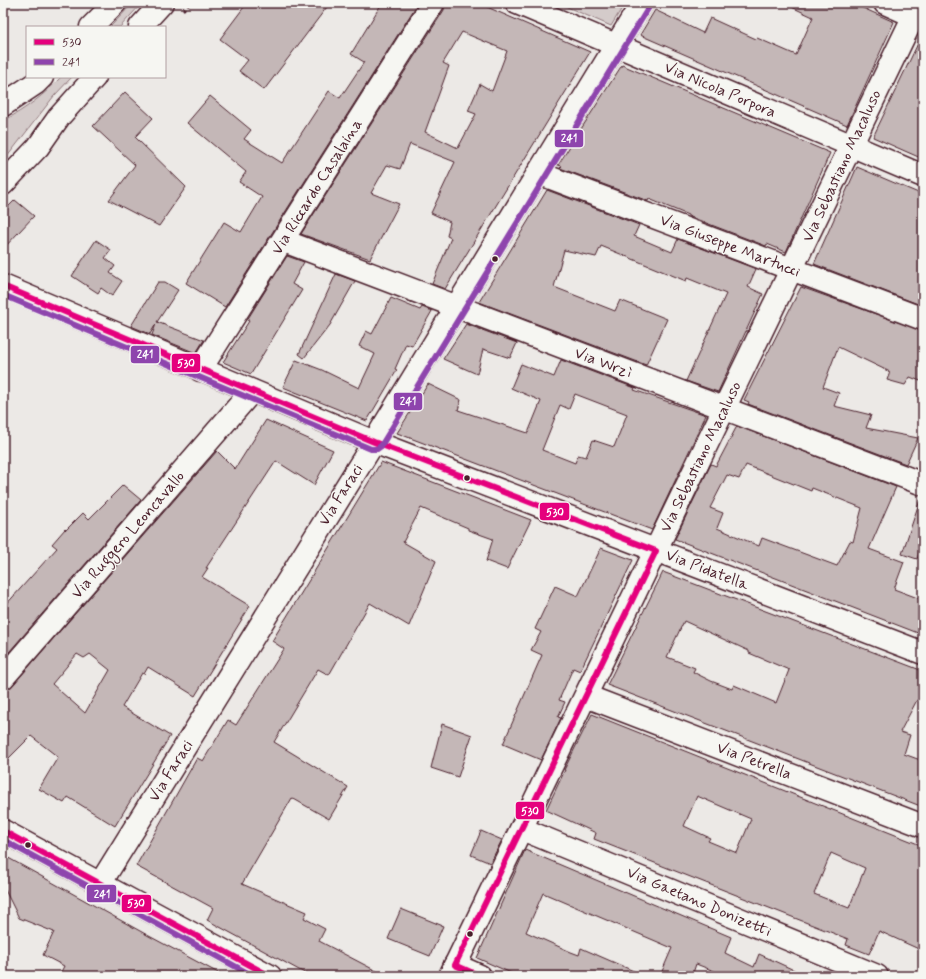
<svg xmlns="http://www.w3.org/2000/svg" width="926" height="979" font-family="Mynerve,sans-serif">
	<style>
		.green { fill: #d4cbca; stroke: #8f757a }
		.building { fill: #c4b7b7; stroke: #4a1f2b; fill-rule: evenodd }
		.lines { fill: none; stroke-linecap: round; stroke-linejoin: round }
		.minor-casing { stroke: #4a1f2b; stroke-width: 25 }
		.major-casing { stroke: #4a1f2b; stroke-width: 25 }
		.path { stroke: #4a1f2b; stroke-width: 2.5; stroke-dasharray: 3 3; stroke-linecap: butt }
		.minor { stroke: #f6f6f2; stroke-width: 22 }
		.major { stroke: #f6f6f2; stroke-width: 22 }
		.bus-1-casing { stroke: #f6f6f2; stroke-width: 9 }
		.bus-2-casing { stroke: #f6f6f2; stroke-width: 9 }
		.bus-1 { stroke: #e5007d; stroke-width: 6 }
		.bus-2 { stroke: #8e44ad; stroke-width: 6 }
		.bus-dot { fill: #4a1f2b; stroke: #f6f6f2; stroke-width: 1.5 }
		.labels { text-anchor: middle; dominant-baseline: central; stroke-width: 3; stroke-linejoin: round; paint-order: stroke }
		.street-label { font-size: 16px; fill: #4a1f2b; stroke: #f6f6f2 }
		.line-badge { stroke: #f6f6f2; stroke-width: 1.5 }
		.badge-label { font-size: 11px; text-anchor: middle; font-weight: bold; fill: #fff }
	</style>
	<rect width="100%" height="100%" fill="#ece9e6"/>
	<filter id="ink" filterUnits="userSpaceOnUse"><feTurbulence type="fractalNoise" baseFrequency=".025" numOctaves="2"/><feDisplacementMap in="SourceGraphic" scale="8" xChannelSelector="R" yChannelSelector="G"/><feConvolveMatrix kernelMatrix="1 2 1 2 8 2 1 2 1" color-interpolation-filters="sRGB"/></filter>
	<g filter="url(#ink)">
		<!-- green -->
		<g class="green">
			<path d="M133,3H142L120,27H110Z"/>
			<path d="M558,3H625L611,26Z"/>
			<path d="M61,77H72L54,96L3,162V121C26,109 44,95 61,77Z"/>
		</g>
		<!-- building -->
		<g class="building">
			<path d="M247,3H330L264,90L239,71L248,60L220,39Z"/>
			<path d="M382,3H418L225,307L186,283L224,222L241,232L262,197L239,182L246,172L187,123L210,96L251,130L244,139L282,163L329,91L340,98L364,62L351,54Z"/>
			<path d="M445,3H478L590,52L445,289L432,284L451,238L447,236L450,222L431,213L455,162L410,144L400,169L387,165L371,193L399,204L370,259L301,234L444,10ZM462,32L507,51L492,91L480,84L468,111L476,114L458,148L425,132L449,66L443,63Z"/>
			<path d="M783,3H852L894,22L847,125L640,35L655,10L703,33L710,18L756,39L757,38L796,55L813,17Z"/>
			<path d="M923,33V159L873,137Z"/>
			<path d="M622,65L830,153L786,252L767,244L766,246L688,216V215L649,199L648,201L560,168L562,166L558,165Z"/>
			<path d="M125,92L153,118L135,137L186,187L159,226L109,200L135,165L93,126Z"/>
			<path d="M857,167L923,195V306L814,264Z"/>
			<path d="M547,190L639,225L634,236L672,252L678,239L756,269L748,287L763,294L718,392L686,381L726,294L687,278L686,281L601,246L596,257L564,250L554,287L615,311L620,300L667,319L646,365L479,302Z"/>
			<path d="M15,200L34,216L3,249V212Z"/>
			<path d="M96,240L111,250L105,258L115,266L110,273L122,281L112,296L101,288L98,293L72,276Z"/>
			<path d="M287,256L304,262L292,284L302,290L251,374L223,362L249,321L247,320Z"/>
			<path d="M336,274L355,281L330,325L304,358L299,354Z"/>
			<path d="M158,282H165L178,290L157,322L204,340L196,353L152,335L156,324L150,334L131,326Z"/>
			<path d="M801,287L923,331V382L910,377L905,385L887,380L890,372L838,347L823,387L839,393L834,406L871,415L866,428L918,438L906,464L748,404L749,402L744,400Z"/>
			<path d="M391,298L420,310L422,307L432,311L412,346L406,344L395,369L397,370L367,421L283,387L296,360L322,370L359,388L375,354L359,346L366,331L372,334Z"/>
			<path d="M466,324L517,343L510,358L483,349L477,374L443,359Z"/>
			<path d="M561,360L635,388L634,390L706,415L652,530L397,433L428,384L461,400L458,410L528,433L541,401L511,388L521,364L554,377ZM575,394L627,414L614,447L593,440L586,457L578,455L575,463L542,450L560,405L569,409Z"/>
			<path d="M266,420L333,450L314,485L276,461L206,568H208L202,577L250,606L195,696L148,667L144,674L142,673L122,707L170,736L115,826L68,797L64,803L39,789L58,757L31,736L3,764V690L12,686L217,451L235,469ZM77,654L84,658L90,654L110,670L85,713L52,684Z"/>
			<path d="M737,426L896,487L869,549L904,562L894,589L923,600V635L675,539L711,464L716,466ZM746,465L811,491L812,488L862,508L853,542L850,541L837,566L762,538L759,546L717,528L723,513L710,508L727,475L739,479Z"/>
			<path d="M381,462L531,520L507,569L486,561L493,539L468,530V528L421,508L403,542L436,561L409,626L370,603L329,675L318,669L274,742L348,787L329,819L292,798L242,884L307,912L304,918L325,929L319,941L386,976H310L207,920L213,908L136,866L197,758L203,761L228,720L236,725L284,649L272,641Z"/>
			<path d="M123,485L141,500L3,659V608L57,548L52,544L65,529L66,530L83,513L89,519Z"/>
			<path d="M920,500H923V541L917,559L902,554Z"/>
			<path d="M601,548L633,560L580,671L573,668L559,700L565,702L558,717L561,718L541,760L503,744L542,655L531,650L541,632L535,629L555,586L578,596Z"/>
			<path d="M663,572L923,671V702L917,700L900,732L910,735L904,754L923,761V807L607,685ZM684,621L749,651V653L789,670L776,703L734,685L732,689L711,681L693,672L695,668L667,657Z"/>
			<path d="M592,714L923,846V951L879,931L869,954L846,945L848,939L594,839L596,833L546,810L565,770H564ZM697,796L751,819L737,853L708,841L710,838L684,826ZM831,853L865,868L849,908L814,894Z"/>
			<path d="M442,724L472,735L458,777L431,768Z"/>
			<path d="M481,831L502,840L490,863L471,855Z"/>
			<path d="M525,850L731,937L725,953L754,967L759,954L807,976H727L696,964L692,976H660L672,948L543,893L526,932L571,952L579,955L581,948L645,976H518L477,958Z"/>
			<path d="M3,855L149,936L224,976H59L64,966L43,955L54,932L19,918L3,886Z"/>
			<path d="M401,909L443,926L430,956L388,939Z"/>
		</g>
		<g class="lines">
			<defs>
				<g id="minor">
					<path d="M517,3L923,176"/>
					<path d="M885,3L923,20"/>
					<path d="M538,173L923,319"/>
					<path d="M284,241L923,484"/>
					<path d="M3,286L374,442L923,653"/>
					<path d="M200,370L433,3"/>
					<path d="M3,678L252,391"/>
					<path d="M586,696L923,826"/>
					<path d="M522,829L877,976"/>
					<path d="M100,884L374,442L642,3"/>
					<path d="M455,965L480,976"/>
					<path d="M450,976L920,3"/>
				</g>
				<g id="major">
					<path d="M91,27L115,3"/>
					<path d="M140,27L162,3"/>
					<path d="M3,105L36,83L42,77"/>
					<path d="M3,184L38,147L59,117L95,77"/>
					<path d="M3,831L270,976"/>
				</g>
			</defs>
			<!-- minor casing -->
			<use href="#minor" class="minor-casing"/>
			<!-- major casing -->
			<use href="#major" class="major-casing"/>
			<!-- path -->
			<path class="path" d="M183,10L190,3"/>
			<!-- minor -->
			<use href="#minor" class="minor"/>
			<!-- major -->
			<use href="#major" class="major"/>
			<defs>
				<g id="bus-1">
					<path d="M3,286L374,442L656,551L455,965L480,976"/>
					<path d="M3,831L270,976"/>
				</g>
				<g id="bus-2">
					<path d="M3,295L371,449H377L381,446L649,7"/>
					<path d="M3,840L253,976"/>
				</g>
			</defs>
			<!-- bus-1 casing -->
			<use href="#bus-1" class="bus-1-casing"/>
			<!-- bus-2 casing -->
			<use href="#bus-2" class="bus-2-casing"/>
			<!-- bus-1 -->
			<use href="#bus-1" class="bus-1"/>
			<!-- bus-2 -->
			<use href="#bus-2" class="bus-2"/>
		</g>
	</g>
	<!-- markers -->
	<g class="bus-dot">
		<circle cx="495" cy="259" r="3.5"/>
		<circle cx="467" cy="478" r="3.5"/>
		<circle cx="28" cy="845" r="3.5"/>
		<circle cx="470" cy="934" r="3.5"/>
	</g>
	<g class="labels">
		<!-- street labels -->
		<g class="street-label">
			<text transform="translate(720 90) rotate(23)">Via Nicola Porpora</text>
			<text transform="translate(842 166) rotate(-65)">Via Sebastiano Macaluso</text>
			<text transform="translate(317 187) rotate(-58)">Via Riccardo Casalaina</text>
			<text transform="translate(730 246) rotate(21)">Via Giuseppe Martucci</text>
			<text transform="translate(603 363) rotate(21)">Via Wrzì</text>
			<text transform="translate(701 457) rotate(-64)">Via Sebastiano Macaluso</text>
			<text transform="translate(341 495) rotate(-58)">Via Faraci</text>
			<text transform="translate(128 535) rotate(-49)">Via Ruggero Leoncavallo</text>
			<text transform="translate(707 570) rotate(21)">Via Pidatella</text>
			<text transform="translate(754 761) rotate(21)">Via Petrella</text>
			<text transform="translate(171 771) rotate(-58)">Via Faraci</text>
			<text transform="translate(699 902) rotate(23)">Via Gaetano Donizetti</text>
		</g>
	</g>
	<g class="line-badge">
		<rect x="554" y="129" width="30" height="19" rx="4" fill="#8e44ad"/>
		<rect x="130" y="345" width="30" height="19" rx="4" fill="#8e44ad"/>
		<rect x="171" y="353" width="30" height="20" rx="4" fill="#e5007d"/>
		<rect x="393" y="392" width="30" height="19" rx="4" fill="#8e44ad"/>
		<rect x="539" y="502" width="31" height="19" rx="4" fill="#e5007d"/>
		<rect x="515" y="801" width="30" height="19" rx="4" fill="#e5007d"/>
		<rect x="86" y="884" width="31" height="19" rx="4" fill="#8e44ad"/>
		<rect x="121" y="894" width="31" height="19" rx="4" fill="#e5007d"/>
	</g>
	<g class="badge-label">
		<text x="569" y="142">241</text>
		<text x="145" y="358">241</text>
		<text x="186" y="367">530</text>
		<text x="408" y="405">241</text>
		<text x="555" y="516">530</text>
		<text x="530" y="815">530</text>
		<text x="102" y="898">241</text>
		<text x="136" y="907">530</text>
	</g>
	<!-- margin -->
	<rect width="926" height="979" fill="none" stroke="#f6f6f2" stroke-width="16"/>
	<rect x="8" y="8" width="910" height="963" fill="none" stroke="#4a1f2b" stroke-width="1.5" filter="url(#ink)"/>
	<!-- legend -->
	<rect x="26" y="26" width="140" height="52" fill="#f6f6f2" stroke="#b1a0a2"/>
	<rect x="34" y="39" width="20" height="6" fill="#e5007d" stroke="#b1a0a2"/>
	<text x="62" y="46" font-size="12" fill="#4a1f2b">530</text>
	<rect x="34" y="59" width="20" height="6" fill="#8e44ad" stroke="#b1a0a2"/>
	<text x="62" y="66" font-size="12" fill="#4a1f2b">241</text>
</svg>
